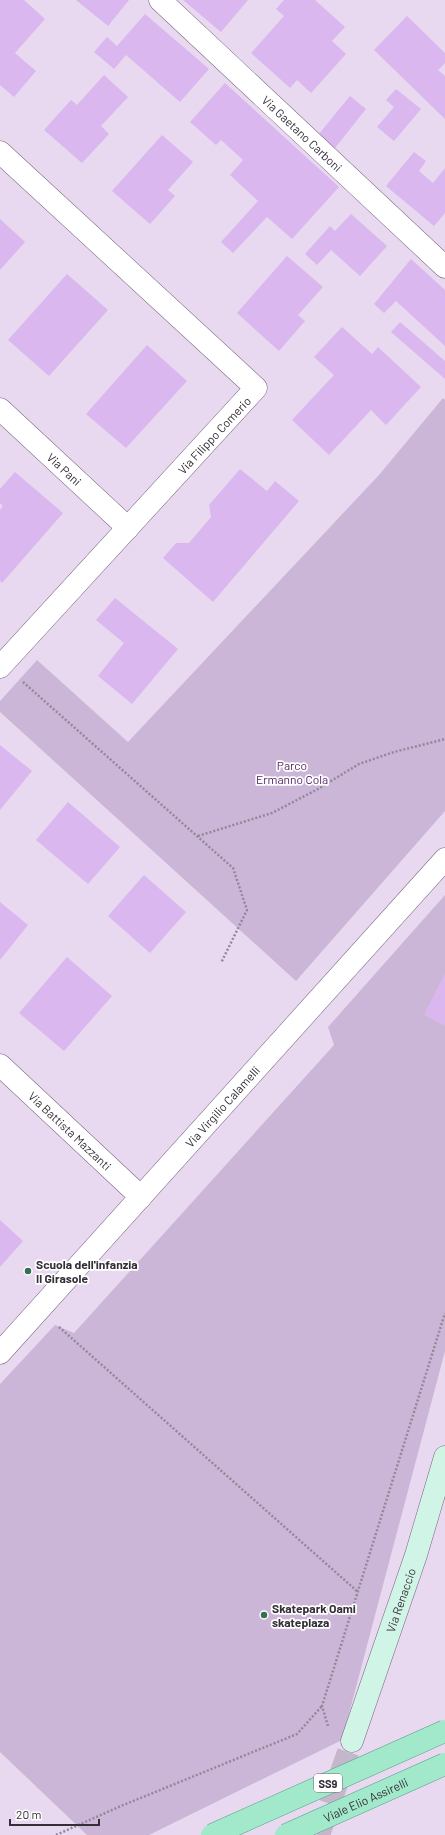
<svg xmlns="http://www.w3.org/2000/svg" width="445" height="1835" font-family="Barlow,sans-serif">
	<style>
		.green { fill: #cbb6d7 }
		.building { fill: #dab7ee }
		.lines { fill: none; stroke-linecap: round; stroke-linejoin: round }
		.secondary-tunnel { stroke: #c4b7cc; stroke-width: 22; stroke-dasharray: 22 11; stroke-linecap: butt }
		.street-casing { stroke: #76687d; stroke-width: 23 }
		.secondary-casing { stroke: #76687d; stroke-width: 23 }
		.path { stroke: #938899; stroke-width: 2.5; stroke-dasharray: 2 2; stroke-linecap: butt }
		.street { stroke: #fff; stroke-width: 22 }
		.secondary { stroke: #d0f4e6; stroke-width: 22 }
		.primary-bridge-casing { stroke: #539e82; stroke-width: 23; stroke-linecap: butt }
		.primary-bridge { stroke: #a2e9cc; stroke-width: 22 }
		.poi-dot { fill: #356e56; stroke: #fff; stroke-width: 1.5 }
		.labels { text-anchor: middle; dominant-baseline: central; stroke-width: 3.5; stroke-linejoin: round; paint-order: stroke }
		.shield { fill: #fff; stroke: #716d73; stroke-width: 1 }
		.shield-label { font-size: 11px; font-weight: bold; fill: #342e37 }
		.street-label { font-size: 12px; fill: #342e37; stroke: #fff }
		.park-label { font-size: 12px; fill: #4e2262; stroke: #fff }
		.poi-label { font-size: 12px; font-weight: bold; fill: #342e37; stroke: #fff; text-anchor: start }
	</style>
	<rect width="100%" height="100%" fill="#e8d9f1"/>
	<!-- green -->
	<g class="green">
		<path d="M443,398L445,400V811L296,981L0,712V701L37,660L128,742L379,475Z"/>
		<path d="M445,895V1351L342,1740L149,1835H87L0,1752V1384L55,1325L74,1333L334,1045L328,1027Z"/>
	</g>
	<!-- building -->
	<g class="building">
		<path d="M0,0H24L45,19L15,53L36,71L14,97L0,85Z"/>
		<path d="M76,0H129L108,26Z"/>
		<path d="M183,0H248L221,32Z"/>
		<path d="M284,0H315L345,27L332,41L346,54L311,93L297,80L290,88L251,53L284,16L276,9Z"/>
		<path d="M145,14L209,69L180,102L126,55L114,69L94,52L107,37L117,46Z"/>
		<path d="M407,16L445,53V63L438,70L445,76V119L374,50Z"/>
		<path d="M104,75L128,97L101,126L109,134L82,163L44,130L71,100L77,105Z"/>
		<path d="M225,83L339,187L292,239L267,217L233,253L221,242L258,201L230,175L243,160L221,140L216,145L190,122Z"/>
		<path d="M396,89L421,109L394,141L377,127L394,107L386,100Z"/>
		<path d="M350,96L366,109L335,148L318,135Z"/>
		<path d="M162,135L193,162L168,190L175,196L150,224L112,191Z"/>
		<path d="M414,152L426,161L419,171L433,183L445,168V213L434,226L386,186Z"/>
		<path d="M351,214L387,246L360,276L331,250L317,265L305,254L330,226L335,231Z"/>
		<path d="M0,219L25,242L0,270Z"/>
		<path d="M287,256L323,287L298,315L305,321L279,351L237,313Z"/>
		<path d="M411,259L445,290V346L396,301L384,313L374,304Z"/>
		<path d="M67,274L108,310L49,376L8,340Z"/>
		<path d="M400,322L445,361V379L391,332Z"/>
		<path d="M342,327L372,354L378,347L421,387L386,425L371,410L329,455L292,420L334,375L314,357Z"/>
		<path d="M147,345L187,381L126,448L86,414Z"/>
		<path d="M240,469L267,491L275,481L299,501L213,602L163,558L176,543H189L211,517L209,505Z"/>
		<path d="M15,472L63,513L2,583L0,581V510L3,506L0,503V489Z"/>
		<path d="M115,598L178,649L132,704L98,676L124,643L96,620Z"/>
		<path d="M0,745L32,771L0,810Z"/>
		<path d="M68,802L120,847L88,884L36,840Z"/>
		<path d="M144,875L186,912L150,953L108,916Z"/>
		<path d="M0,902L28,925L0,960Z"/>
		<path d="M67,957L112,996L64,1051L19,1013Z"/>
		<path d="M445,973V1026L424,1015Z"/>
		<path d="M0,1220L23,1241L0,1267Z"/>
	</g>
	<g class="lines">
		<!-- secondary-tunnel -->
		<path class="secondary-tunnel" d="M319,1835L352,1741"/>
		<defs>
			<g id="street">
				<path id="s1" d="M160,0L445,267"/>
				<path d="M0,152L256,388L0,667"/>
				<path id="s2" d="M0,409L128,528"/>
				<path id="s3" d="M0,1065L141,1197"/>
				<path id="s4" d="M0,1353L445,859"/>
			</g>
			<g id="secondary">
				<path id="s5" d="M352,1741L416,1555L445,1457"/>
			</g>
		</defs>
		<!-- street casing -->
		<use href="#street" class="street-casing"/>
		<!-- secondary casing -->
		<use href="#secondary" class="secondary-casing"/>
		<!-- path -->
		<g class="path">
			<path d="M23,682L233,868L247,910L221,963"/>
			<path d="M198,836L272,813L318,789L359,764L394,752L445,739"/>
			<path d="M59,1327L358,1592"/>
			<path d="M328,1726L322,1706L445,1313"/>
			<path d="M56,1835L121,1806L297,1734L322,1706"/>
		</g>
		<!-- street -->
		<use href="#street" class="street"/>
		<!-- secondary -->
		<use href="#secondary" class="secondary"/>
		<defs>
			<g id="primary-bridge">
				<path d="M212,1835L445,1731"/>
				<path id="s6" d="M286,1835L445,1764"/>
			</g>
		</defs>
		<!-- primary-bridge casing -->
		<use href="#primary-bridge" class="primary-bridge-casing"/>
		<!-- primary-bridge -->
		<use href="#primary-bridge" class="primary-bridge"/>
	</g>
	<!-- markers -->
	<g class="poi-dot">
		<circle cx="28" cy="1271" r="4"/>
		<circle cx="264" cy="1615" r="4"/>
	</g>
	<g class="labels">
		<!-- shield labels -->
		<rect class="shield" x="314" y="1774" width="28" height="18" rx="3"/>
		<g class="shield-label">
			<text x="328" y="1783">SS9</text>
		</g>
		<!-- street labels -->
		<g class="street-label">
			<text stroke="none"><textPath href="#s1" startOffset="195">Via Gaetano Carboni</textPath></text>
			<text transform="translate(214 435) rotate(-47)">Via Filippo Comerio</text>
			<text stroke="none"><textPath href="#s2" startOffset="88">Via Pani</textPath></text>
			<text stroke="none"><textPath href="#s4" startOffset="332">Via Virgilio Calamelli</textPath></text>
			<text stroke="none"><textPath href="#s3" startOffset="96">Via Battista Mazzanti</textPath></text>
			<text stroke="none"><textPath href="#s5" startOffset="149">Via Renaccio</textPath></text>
			<text stroke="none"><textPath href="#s6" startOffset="87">Viale Elio Assirelli</textPath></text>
		</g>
		<!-- park labels -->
		<g class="park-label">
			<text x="292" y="765">Parco<tspan x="292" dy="14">Ermanno Cola</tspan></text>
		</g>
		<!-- poi labels -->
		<g class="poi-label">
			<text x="36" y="1264">Scuola dell'infanzia<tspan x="36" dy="14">Il Girasole</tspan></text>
			<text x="272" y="1608">Skatepark Oami<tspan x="272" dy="14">skateplaza</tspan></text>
		</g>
	</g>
	<!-- scale -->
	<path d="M10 1819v6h89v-6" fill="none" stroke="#342e37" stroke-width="2"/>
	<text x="16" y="1819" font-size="12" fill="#342e37" stroke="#ffffff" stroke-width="3" paint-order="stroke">20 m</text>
</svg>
